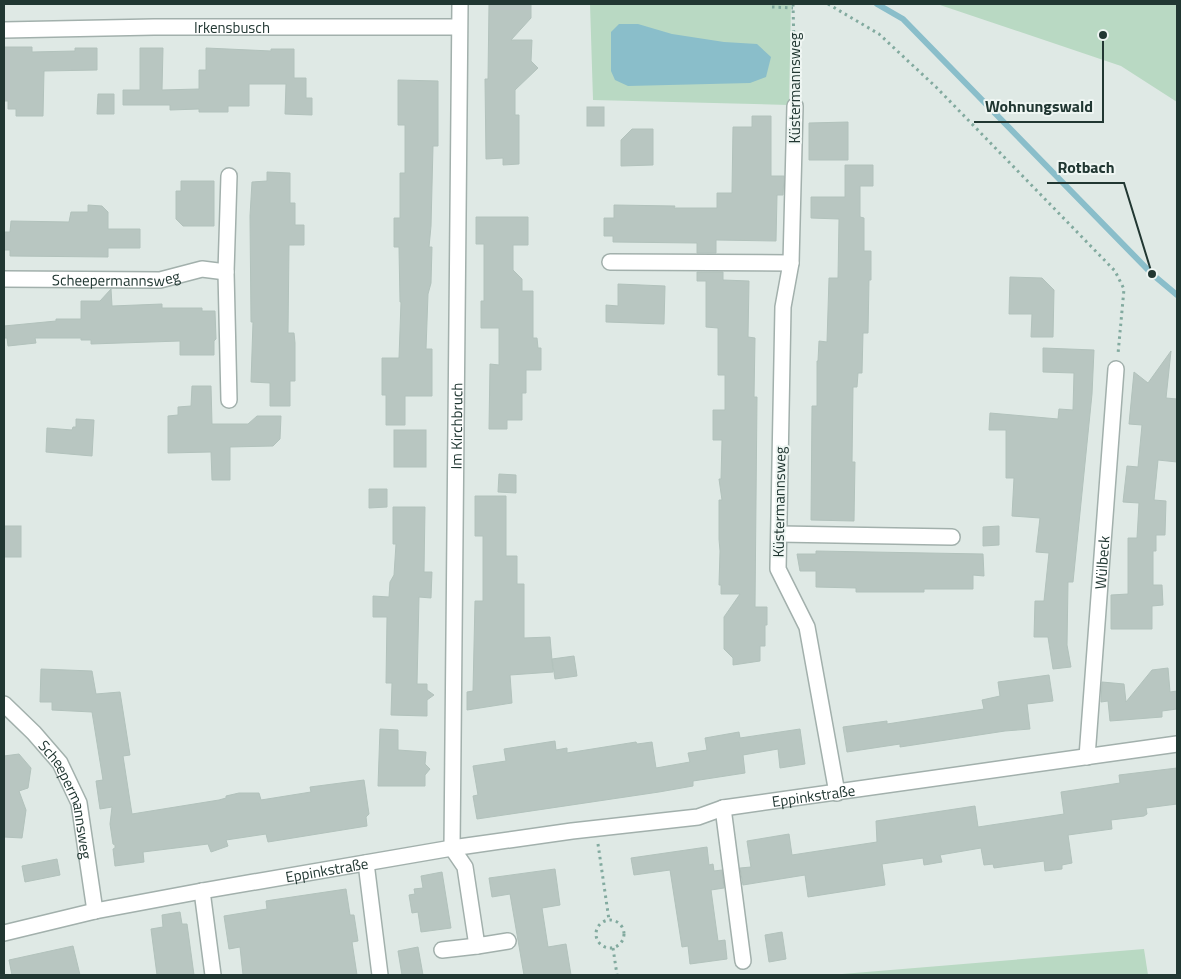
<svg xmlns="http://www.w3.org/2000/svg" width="1181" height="979" font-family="'Titillium Web',sans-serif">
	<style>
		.green { fill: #b9d9c3 }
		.water { fill: #8abeca }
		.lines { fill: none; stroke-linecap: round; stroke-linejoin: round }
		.stream { stroke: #8abeca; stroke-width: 6 }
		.building { fill: #b8c6c1; stroke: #b2c2bc }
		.minor-casing { stroke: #a2b0ac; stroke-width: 18 }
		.path { stroke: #82aa9f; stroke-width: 3; stroke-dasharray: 2.5 4; stroke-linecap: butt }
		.minor { stroke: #fff; stroke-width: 15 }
		.labels { text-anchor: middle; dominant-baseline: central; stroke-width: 4; stroke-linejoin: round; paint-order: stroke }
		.street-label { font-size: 15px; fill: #213732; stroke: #eff6f3 }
		.leader { fill: none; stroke: #213732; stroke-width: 2 }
		.callout-dot { fill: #213732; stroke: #eff6f3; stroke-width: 2 }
		.callout-label { font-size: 16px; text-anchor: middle; font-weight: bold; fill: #213732; stroke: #eff6f3; stroke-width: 4; stroke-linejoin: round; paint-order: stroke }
	</style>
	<rect width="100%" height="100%" fill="#dfe9e5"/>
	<!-- green -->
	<g class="green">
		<path d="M590,4H791L789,105L593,100Z"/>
		<path d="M937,4H1177V102L1121,66Z"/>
		<path d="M1144,949L1148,975H830Z"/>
	</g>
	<!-- water -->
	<path class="water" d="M619,24H638L672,34L724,42L757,44L771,57L766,77L750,83L628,86L615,80L611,71V32Z"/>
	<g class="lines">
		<!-- stream -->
		<path class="stream" d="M877,4L903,19L1152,274L1177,295"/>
	</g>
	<!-- building -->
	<g class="building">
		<path d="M489,4H531V18L511,40H532L531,61L538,68L515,90V115H519V164L503,165V158L486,159L485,79H488Z"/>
		<path d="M4,47H32V52L75,51V48H97V70L44,71L43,116H16V109H8V101H4Z"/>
		<path d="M140,48H163L162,90L199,89V70H206V48L271,51V49H294V78H306V98H312V115L285,114L286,84H249V106H228V112H199V109L170,110V105H123V90H140Z"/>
		<path d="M398,80L438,81V146H433L431,226L429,247H432L431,283L428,294L426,349H432V396H405V425H386V395H382V358H399L401,302H400L399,247H394V218H400V173H405V125H398Z"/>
		<path d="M98,94H114V114H97Z"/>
		<rect x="587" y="107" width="17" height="19"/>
		<path d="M752,116H771V176H784L783,195H777L776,241L716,240V253H697V243L613,242V236H604V218H614V205L675,206L674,208H717V193H732L733,127H752Z"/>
		<path d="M848,122V160H809V123Z"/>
		<path d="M632,129H653V165L621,166V140Z"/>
		<path d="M845,165H873V186H860V217L864,218V251H871V280H869L868,333H863L862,373H858L857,387H853L852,462H855L854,521L811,520L812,406H817V361H818L819,341L827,342L829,278H838L839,219L811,218V197H845Z"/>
		<path d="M267,172L290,173V203H295V225H304V245H289L288,333H294L295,343V381H290V406H270V383L251,382L253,322H251L250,216L252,182L267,181Z"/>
		<path d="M181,181H214V226H183L176,219V191H181Z"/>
		<path d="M88,205L102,206L108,212V229H140V248H108V257L10,256V250H4V232H10L11,221L69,222L71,212H88Z"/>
		<path d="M476,217H528V245H513V270L522,279V291H533V338H537L538,348H541V370H526V393H522V420H507V429H489L490,364L499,365V328H481V301H484V244H476Z"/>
		<path d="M697,272H723V280L749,281L748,337L755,338L754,397H757L755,607H767V625H765V646H760V661L733,665V658L724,649V617L740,594H721V585H719L720,551L719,539V500H722L719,479H721L722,440H713V410H725V375H718V328L706,327V281H697Z"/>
		<path d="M1010,277L1042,278L1054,290L1053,337H1031L1032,314H1009Z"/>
		<path d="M618,284L665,286L664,324L606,322V305L618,306Z"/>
		<path d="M111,289L112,306L162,304V308H202V311H215L216,339L214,341V355H180V341L91,344V340H81V338H35L36,343L8,346L7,338H4V326L56,321V319H81V301H100Z"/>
		<path d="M1043,348L1094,350L1092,394L1073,582H1068L1067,645L1071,667L1053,669L1048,637H1034L1035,601H1044L1049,553L1036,552L1040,518L1012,516L1014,478H1006V430H989L990,413L1058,419L1059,409L1073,410L1074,373L1043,372Z"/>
		<path d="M1171,351L1166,398L1177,399V462L1158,460L1154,500L1166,501L1165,535H1156V551H1153V585H1162L1163,605L1152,606V629H1111V595L1128,594V538H1137L1139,503L1123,502L1127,466L1138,467L1142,425L1129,424L1134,372L1148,383Z"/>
		<path d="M192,386H211L212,424H248L257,416H281L280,439L273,446L230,447V480H212L211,452L168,453V416L178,415V407L191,406Z"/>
		<path d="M76,419L94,420L92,456L46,452L47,428L72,430L73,427H76Z"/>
		<rect x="394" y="430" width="32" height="37"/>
		<path d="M499,474L516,475V493L498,492Z"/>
		<path d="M369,489H387V507L369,508Z"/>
		<path d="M475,496H506V556H517V584H524V638L550,637L553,672L510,675L512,703L467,710V692L473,691L475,601H483V536H475Z"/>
		<path d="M393,507H425L424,572H432L431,598L419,597L417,684H427V690L434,695L427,700V716L391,715L392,683H386L387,617H373V596L389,597L390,582L394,575L396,544H393Z"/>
		<rect x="4" y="526" width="17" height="31"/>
		<path d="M999,526V545L983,546V527Z"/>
		<path d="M816,551L983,554L984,576L973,575V589H924V592H856V588L816,587V571H800L797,554H816Z"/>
		<path d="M574,656L577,676L555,679L552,659Z"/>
		<path d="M1168,668L1170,692L1177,691V709L1162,711V717L1110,721L1108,701L1101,702L1102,682L1124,684L1126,702L1152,670Z"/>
		<path d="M41,669L92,671L96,694L120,692L130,755L123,756L132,814L219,800L226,798V796L239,793H259L261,800L311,792L310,787L364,780L369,814L366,817L367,826L268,842L266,834L226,840L228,846L211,852L208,844L143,852L144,862L115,866L113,849L115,848V845L113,844L110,824L112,807L100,809L96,781L103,780L92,712L52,710V702H40Z"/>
		<path d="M1049,675L1053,701L1027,704L1030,729L1005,731L900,747V744L847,752L843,727L887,721V724L984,709L982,700L1000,696L998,682Z"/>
		<path d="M380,729L398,730V750L426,752L425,764L430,769L425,775V786H378Z"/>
		<path d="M800,729L805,764L780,768L778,749L743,755L745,773L693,781V786L659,792L477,819L473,796L478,795L473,766L506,761L504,749L555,741L556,750L567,748V753L636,742L637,744L652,742L656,768L690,762L688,753L707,750L705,738L739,732L740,738Z"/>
		<path d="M19,754L31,768L28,788L19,791L26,810L22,838L4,837V756Z"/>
		<path d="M1177,768V804L1146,808L1147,814L1144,816L1111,820L1112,829L1068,835L1072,863L1062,865V869L1045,871L1044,861L994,868L993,864L984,865L981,848L940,855L942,862L924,865L923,858L882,864L885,885L808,897L805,875L743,885L740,868L751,867L747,841L789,834L792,855L877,842L876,821L975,806L978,827L1064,814L1061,792L1120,783L1119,775Z"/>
		<path d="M707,847L709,865L713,864L714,871L722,870L724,888L711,890L718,941L725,940L727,959L690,964L688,946L682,947L670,870L634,875L631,858Z"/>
		<path d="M57,859L60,875L25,882L22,866Z"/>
		<path d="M555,869L560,905L542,908L548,947L566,944L571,975H524L510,894L492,897L489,878Z"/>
		<path d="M442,872L451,928L421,932L418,912L412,913L409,895L415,894L414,889L423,888L421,876Z"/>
		<path d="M346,889L350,915H354L358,941L352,942L357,975H243L240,947L229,949L224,916L267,909L266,901L272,900Z"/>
		<path d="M180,912L182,924H187L194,975H157L151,929L163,927L162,915Z"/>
		<path d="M782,932L786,959L769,962L765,935Z"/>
		<path d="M73,946L80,975H12L9,960Z"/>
		<path d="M418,947L423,975H402L398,951Z"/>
	</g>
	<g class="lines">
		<defs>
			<g id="minor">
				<path id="s1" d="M4,30L154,27H459"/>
				<path d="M795,106L791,263L783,307L778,569L807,627L837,793"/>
				<path d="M229,176L226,272L229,400"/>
				<path d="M610,262L791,263"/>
				<path id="s2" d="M4,279L160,280L202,269L226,272"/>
				<path d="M779,534L952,537"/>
				<path id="s3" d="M4,704L34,733L60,763L79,803L95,911"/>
				<path id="s4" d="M1087,757L1116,369"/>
				<path d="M723,808L743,961"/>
				<path id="s5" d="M452,848L460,4"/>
				<path d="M452,848L465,867L477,946L508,941"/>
				<path d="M366,863L380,975"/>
				<path d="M202,891L213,975"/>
				<path id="s6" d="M4,933L95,911L202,891L452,848L572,831L698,817L723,808L1177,744"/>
				<path d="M442,950L477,946"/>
			</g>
		</defs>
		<!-- minor casing -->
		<use href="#minor" class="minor-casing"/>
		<!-- path -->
		<g class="path">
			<path d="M793,4L795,91"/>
			<path d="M828,4L879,34L936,87L1115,271L1124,289L1118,354"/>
			<path d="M772,7L793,8"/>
			<path d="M598,844L609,920"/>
			<circle cx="610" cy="934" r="14"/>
			<path d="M613,948L617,975"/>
		</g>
		<!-- minor -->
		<use href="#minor" class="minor"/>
	</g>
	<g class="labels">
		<!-- street labels -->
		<g class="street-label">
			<text stroke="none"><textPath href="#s1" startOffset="228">Irkensbusch</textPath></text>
			<text transform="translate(794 88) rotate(-90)">Küstermannsweg</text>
			<text stroke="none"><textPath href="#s2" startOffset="112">Scheepermannsweg</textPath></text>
			<text stroke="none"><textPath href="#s5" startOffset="422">Im Kirchbruch</textPath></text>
			<text transform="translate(779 502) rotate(-89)">Küstermannsweg</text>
			<text stroke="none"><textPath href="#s4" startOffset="195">Wülbeck</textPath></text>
			<text stroke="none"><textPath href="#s6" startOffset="822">Eppinkstraße</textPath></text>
			<text stroke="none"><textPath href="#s3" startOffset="118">Scheepermannsweg</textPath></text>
			<text stroke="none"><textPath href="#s6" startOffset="329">Eppinkstraße</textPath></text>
		</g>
	</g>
	<!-- callouts -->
	<path class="leader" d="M1103 35L1103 122H974M1152 274L1124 183H1047"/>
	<g class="callout-dot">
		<circle cx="1103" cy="35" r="5"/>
		<circle cx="1152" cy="274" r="5"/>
	</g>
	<g class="callout-label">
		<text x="1039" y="112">Wohnungswald</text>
		<text x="1086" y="173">Rotbach</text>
	</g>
	<!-- border -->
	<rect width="1181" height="979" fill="none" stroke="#213732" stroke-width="10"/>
</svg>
